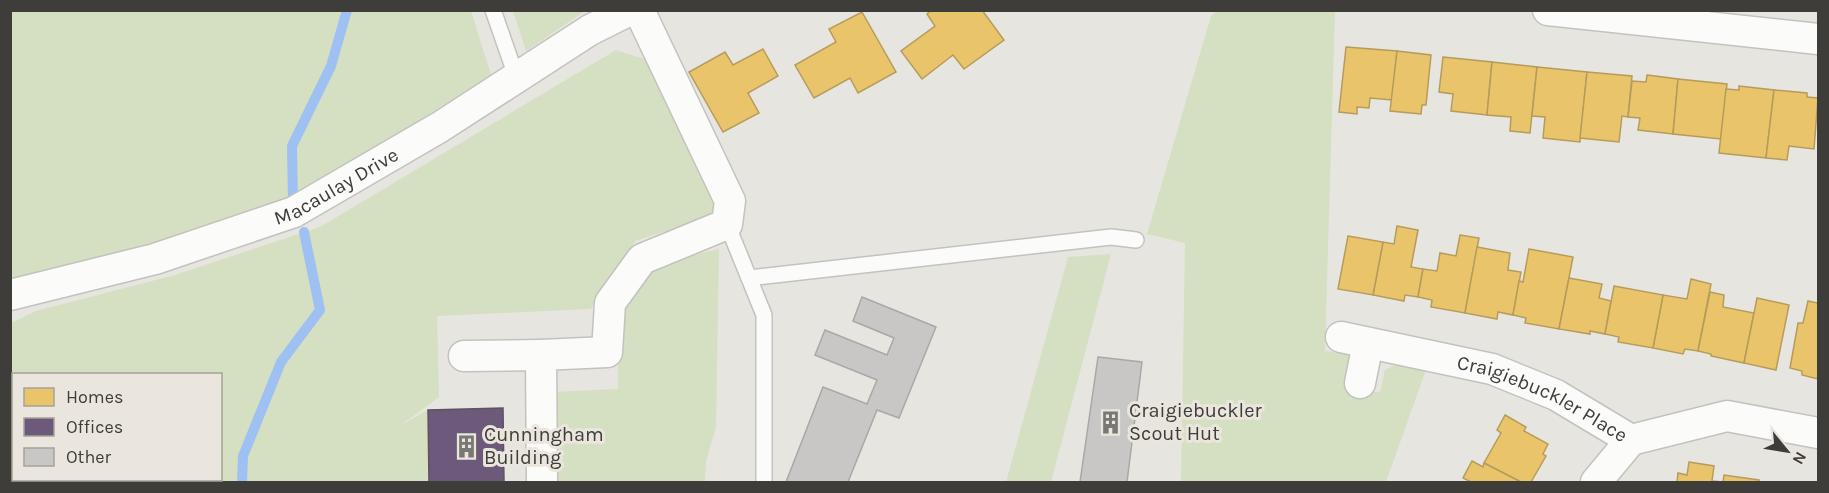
<svg xmlns="http://www.w3.org/2000/svg" width="1829" height="493" font-family="Karla,sans-serif">
	<style>
		.green { fill: #d4e0c1 }
		.homes { fill: #e9c46a; stroke: #b69c5b; stroke-width: 1.5 }
		.offices { fill: #6d597a; stroke: #5f5166; stroke-width: 1.5 }
		.lines { fill: none; stroke-linecap: round; stroke-linejoin: round }
		.stream { stroke: #9ec0f2; stroke-width: 10 }
		.building { fill: #c9c7c6; stroke: #aaa8a7; stroke-width: 1.5 }
		.service-casing { stroke: #c3c2be; stroke-width: 18 }
		.minor-casing { stroke: #c3c2be; stroke-width: 33 }
		.service { stroke: #fbfbfa; stroke-width: 15 }
		.minor { stroke: #fbfbfa; stroke-width: 30 }
		.labels { text-anchor: middle; dominant-baseline: central; stroke-width: 6; stroke-linejoin: round; paint-order: stroke }
		.street-label { font-size: 20px; fill: #3e3d39; stroke: #eae6dd }
		.poi-label { font-size: 20px; fill: #3e3d39; stroke: #eae6dd; text-anchor: start }
	</style>
	<rect width="100%" height="100%" fill="#e7e5e0"/>
	<!-- green -->
	<g class="green">
		<path d="M1218,10L1335,11L1325,351L1349,353L1357,370L1355,390L1380,392L1385,370L1403,360L1428,364L1386,482H1181L1185,243L1147,234L1211,16Z"/>
		<path d="M10,11H471L491,75L293,200L168,243L11,279Z"/>
		<path d="M513,11V10L585,11L526,51Z"/>
		<path d="M616,50L647,60L721,213L635,241L591,309L437,316L439,397L401,425L428,410L429,482H32V480H220V374H14L13,432L11,424V323L36,311L175,275L320,227Z"/>
		<path d="M719,249L716,427L706,461L705,482H553L552,392L618,389V306L645,266Z"/>
		<path d="M1111,254L1051,482H1006L1068,257Z"/>
	</g>
	<!-- homes -->
	<g class="homes">
		<path d="M931,10H982L1004,40L964,69L953,55L922,79L901,51L935,26L927,14Z"/>
		<path d="M862,12L896,72L858,93L850,78L814,98L795,65L836,42L829,29Z"/>
		<path d="M1346,47L1397,51L1392,100L1370,98L1369,108L1357,107V114L1339,112Z"/>
		<path d="M763,49L778,76L748,93L759,113L723,132L689,72L725,52L733,65Z"/>
		<path d="M1397,51L1431,55L1426,105H1422L1421,114L1390,111Z"/>
		<path d="M1443,57L1492,62L1487,115L1451,111L1453,94L1439,92Z"/>
		<path d="M1492,62L1537,67L1530,133L1510,131L1511,117L1487,115Z"/>
		<path d="M1537,67L1587,72L1580,142L1543,138L1545,117L1532,116Z"/>
		<path d="M1587,72L1632,76L1628,117L1622,116L1619,142L1580,138Z"/>
		<path d="M1647,75L1678,79L1673,134L1638,130L1640,118L1628,117L1632,81L1646,82Z"/>
		<path d="M1678,79L1727,84L1721,139L1673,134Z"/>
		<path d="M1739,86L1774,90L1766,158L1719,153L1726,89L1739,90Z"/>
		<path d="M1774,90L1807,93V97L1818,98L1814,149L1789,146L1787,160L1766,158Z"/>
		<path d="M1397,226L1418,230L1411,267L1423,269L1418,297L1405,295L1404,301L1373,295L1383,242L1394,244Z"/>
		<path d="M1460,235L1479,238L1465,313L1431,307L1432,300L1418,297L1423,269L1437,271L1440,253L1456,256Z"/>
		<path d="M1348,236L1383,242L1373,295L1338,289Z"/>
		<path d="M1477,247L1510,253L1508,270L1521,272L1513,315L1498,312L1497,319L1465,313Z"/>
		<path d="M1529,249L1573,257L1559,329L1525,323L1526,318L1513,315L1519,281L1523,282Z"/>
		<path d="M1569,278L1602,284L1599,298L1611,301L1605,334L1590,331V334L1559,329Z"/>
		<path d="M1691,279L1711,284L1698,351L1685,349L1683,354L1653,348L1663,295L1687,299Z"/>
		<path d="M1614,286L1663,295L1653,348L1618,342L1619,337L1605,334Z"/>
		<path d="M1710,292L1724,295L1723,307L1754,313L1744,363L1711,356V354L1698,351Z"/>
		<path d="M1757,298L1789,305L1776,370L1744,363Z"/>
		<path d="M1808,301L1818,303V379L1802,375V371L1790,368L1798,323H1803Z"/>
		<path d="M1505,415L1526,427L1524,431L1548,444L1543,454L1546,456L1531,482H1521L1484,463L1501,433L1497,430Z"/>
		<path d="M1472,461L1483,467L1484,463L1521,482H1471L1463,478Z"/>
		<path d="M1689,462L1714,466L1712,481L1723,482L1724,475L1759,480V482H1677L1678,473L1687,475Z"/>
	</g>
	<!-- offices -->
	<path class="offices" d="M503,408L504,482H429L428,410Z"/>
	<g class="lines">
		<!-- stream -->
		<g class="stream">
			<path d="M293,200L292,146L331,66L347,10"/>
			<path d="M242,482L243,456L281,362L320,310L304,232"/>
		</g>
	</g>
	<!-- building -->
	<g class="building">
		<path d="M862,297L936,327L899,418L877,410L848,482H786L823,387L867,404L877,380L815,355L825,330L887,355L894,338L853,321Z"/>
		<path d="M1098,357L1142,362L1127,482H1080Z"/>
	</g>
	<g class="lines">
		<defs>
			<g id="service">
				<path d="M493,10L516,76"/>
				<path d="M727,224L764,315V482"/>
				<path d="M749,278L1111,237L1136,240"/>
			</g>
			<g id="minor">
				<path d="M1548,10L1818,39"/>
				<path id="s1" d="M10,295L155,259L294,212L440,127L590,30L630,10"/>
				<path id="s2" d="M1341,337L1492,369L1556,395L1631,440L1727,416L1818,433"/>
				<path d="M464,356L541,355"/>
				<path d="M1360,383L1368,343"/>
				<path d="M542,482L541,355L607,352L610,303L642,259L727,224L730,201L639,10"/>
				<path d="M1596,482L1631,440"/>
			</g>
		</defs>
		<!-- service casing -->
		<use href="#service" class="service-casing"/>
		<!-- minor casing -->
		<use href="#minor" class="minor-casing"/>
		<!-- service -->
		<use href="#service" class="service"/>
		<!-- minor -->
		<use href="#minor" class="minor"/>
	</g>
	<!-- icons -->
	<defs>
		<symbol id="building-bare" viewBox="-9 -9 18 18"><path d="M-4-6H4V6H1V3H-1V6H-4ZM-2.5-4.3h1.7v1.8h-1.7ZM.8-4.3h1.7v1.8H.8ZM-2.5-1h1.7V.8h-1.7ZM.8-1h1.7V.8H.8Z" fill="#797873" stroke="#eae6dd" stroke-width="2.5" paint-order="stroke"/></symbol>
	</defs>
	<g fill-rule="evenodd">
		<use href="#building-bare" x="1094" y="406" width="33" height="33"/>
		<use href="#building-bare" x="450" y="430" width="33" height="33"/>
	</g>
	<g class="labels">
		<!-- street labels -->
		<g class="street-label">
			<text stroke="none"><textPath href="#s1" startOffset="345">Macaulay Drive</textPath></text>
			<text stroke="none"><textPath href="#s2" startOffset="212">Craigiebuckler Place</textPath></text>
		</g>
		<!-- poi labels -->
		<g class="poi-label">
			<text x="1129" y="410">Craigiebuckler<tspan x="1129" dy="23">Scout Hut</tspan></text>
			<text x="484" y="434">Cunningham<tspan x="484" dy="23">Building</tspan></text>
		</g>
	</g>
	<!-- border -->
	<rect width="1829" height="493" fill="none" stroke="#3e3d39" stroke-width="24"/>
	<!-- legend -->
	<rect x="12" y="373" width="210" height="108" fill="#eae6dd" stroke="#a5a29b" stroke-width="1.5"/>
	<rect x="24" y="388" width="30" height="18" fill="#e9c46a" stroke="#a5a29b" stroke-width="1.5"/>
	<text x="66" y="403" font-size="18" fill="#3e3d39">Homes</text>
	<rect x="24" y="418" width="30" height="18" fill="#6d597a" stroke="#a5a29b" stroke-width="1.5"/>
	<text x="66" y="433" font-size="18" fill="#3e3d39">Offices</text>
	<rect x="24" y="448" width="30" height="18" fill="#c9c7c6" stroke="#a5a29b" stroke-width="1.5"/>
	<text x="66" y="463" font-size="18" fill="#3e3d39">Other</text>
	<!-- north arrow -->
	<g transform="translate(1787 451) rotate(120)" stroke="#eae6dd" stroke-width="4.5" paint-order="stroke">
	<path d="M0-4.5L10 22L0 15L-10 22Z" fill="#3e3d39"/>
	<text y="-9" font-size="16" font-weight="bold" text-anchor="middle" fill="#3e3d39">N</text>
	</g>
</svg>
